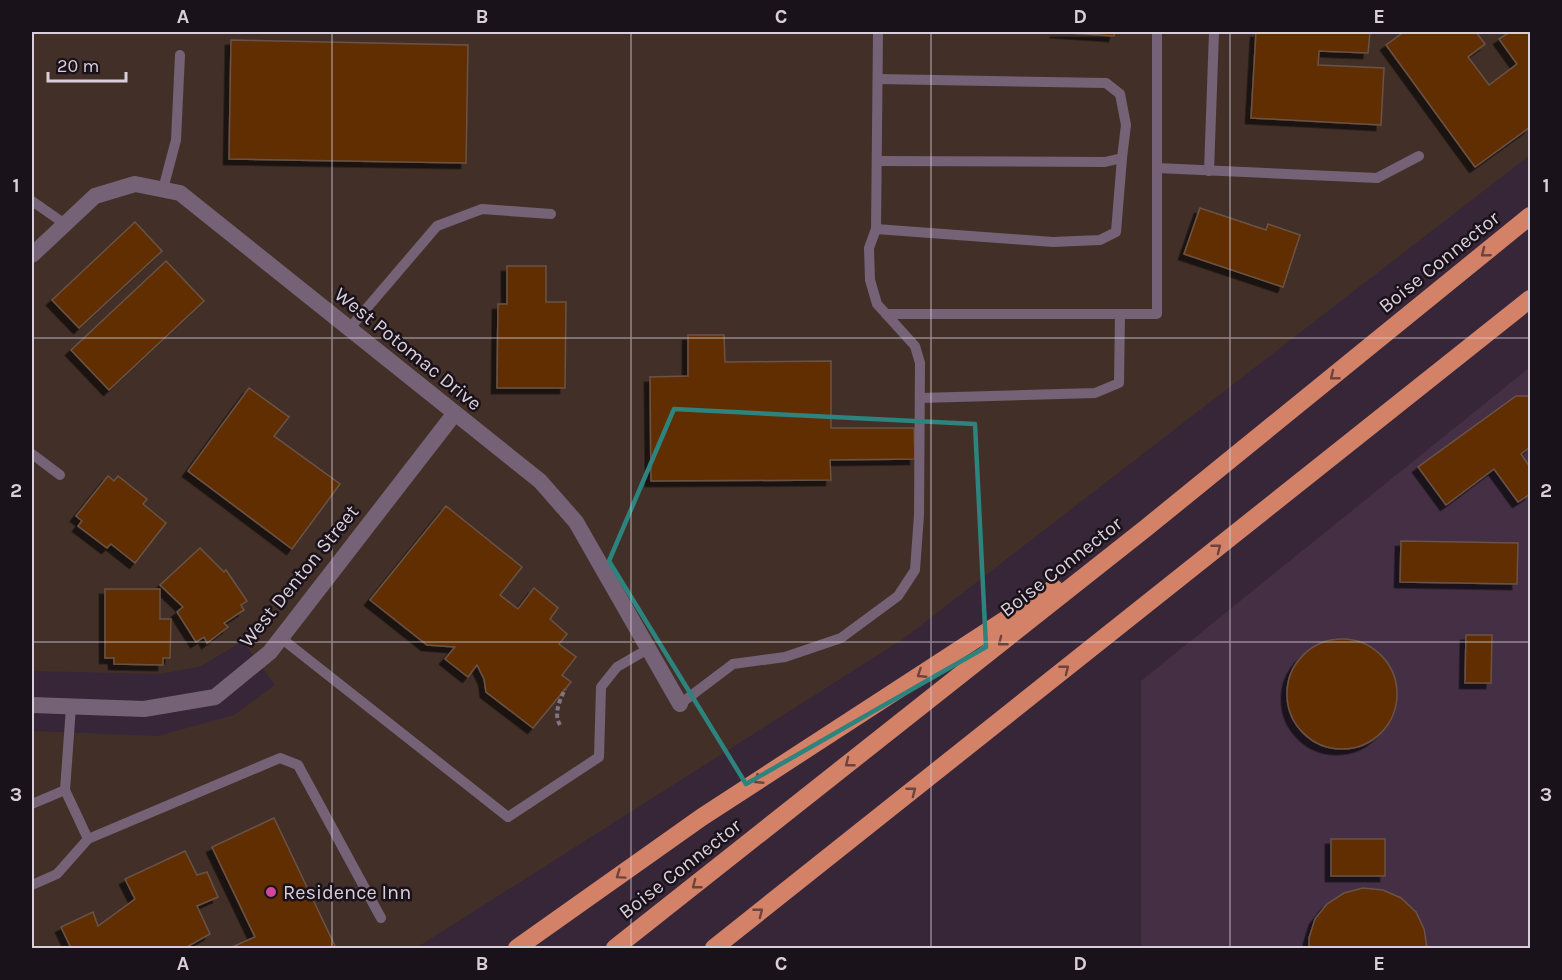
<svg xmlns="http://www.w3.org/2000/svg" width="1562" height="980" font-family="Karla,sans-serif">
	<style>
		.commercial { fill: #423028 }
		.built { fill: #442f45 }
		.building { fill: #602d03; stroke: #6a5345; stroke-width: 1.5; filter: url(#shadow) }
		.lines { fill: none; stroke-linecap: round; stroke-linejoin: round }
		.path { stroke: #827482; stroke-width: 4; stroke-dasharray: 4.5 3; stroke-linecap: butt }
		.service { stroke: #756276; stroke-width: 10 }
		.minor { stroke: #756276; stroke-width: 16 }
		.motorway { stroke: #d38167; stroke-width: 18 }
		.oneway { stroke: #6d443d }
		.marked { fill: none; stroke: #2d837e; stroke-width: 4.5; stroke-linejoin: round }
		.grid { fill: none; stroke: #d9cfda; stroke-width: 1.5; stroke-opacity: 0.55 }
		.hotel-dot { fill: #d1479c; stroke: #1a121a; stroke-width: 2 }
		.labels { text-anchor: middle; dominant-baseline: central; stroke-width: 5; stroke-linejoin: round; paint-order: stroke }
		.street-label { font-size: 20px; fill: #d9cfda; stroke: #1a121a }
		.poi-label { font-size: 20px; fill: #d9cfda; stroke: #1a121a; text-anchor: start }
		.neatline { fill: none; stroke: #d9cfda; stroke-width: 2 }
		.grid-label { font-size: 20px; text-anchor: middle; font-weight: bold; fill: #d9cfda }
	</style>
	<defs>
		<filter id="shadow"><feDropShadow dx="-5.5" dy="5.5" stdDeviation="0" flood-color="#0009"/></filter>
	</defs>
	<rect width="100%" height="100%" fill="#372637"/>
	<!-- commercial -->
	<path class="commercial" d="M32,32H1530V155L903,639L416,948H32V731L158,736L234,715L275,685L243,641L201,666L161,674L32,671Z"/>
	<!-- built -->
	<path class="built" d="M1530,367V948H1141V681Z"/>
	<!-- building -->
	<g class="building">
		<path d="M1055,32H1115L1114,36Z"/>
		<path d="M1256,32H1370L1368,53L1319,51L1318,65L1384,68L1381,125L1251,118Z"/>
		<path d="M1404,32H1476L1485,44L1468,57L1489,85L1517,64L1499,39L1510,32H1530V127L1475,167L1386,45Z"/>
		<path d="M231,40L468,45L466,163L229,159Z"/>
		<path d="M1200,208L1266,230L1268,224L1300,235L1283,287L1184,254Z"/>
		<path d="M135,222L162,251L79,328L52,300Z"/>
		<path d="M166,261L204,301L109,390L71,350Z"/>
		<path d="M507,266H546V302H566L565,388H497L498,304H507Z"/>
		<path d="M688,335H724L725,362L831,361V428H914L915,459L830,460L831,480L651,481L650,377L688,376Z"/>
		<path d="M249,388L289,417L274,436L340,484L292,549L188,471Z"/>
		<path d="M1516,396H1530V447L1521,454L1530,467V494L1518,502L1494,469L1446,505L1418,467Z"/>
		<path d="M108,476L114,481L118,476L147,499L143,504L166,523L135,563L111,544L107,548L78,526L82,521L76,516Z"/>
		<path d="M446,506L522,567L500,595L518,609L534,588L558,608L550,619L567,634L559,644L576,657L562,675L571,682L533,728L486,692L484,679L477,665L468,677L445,659L455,647L427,645L370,600Z"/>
		<path d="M1401,541L1518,543L1517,584L1400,582Z"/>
		<path d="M200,548L224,572L226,570L247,601L241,605L244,610L224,623L228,627L207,643L204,637L196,642L177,612L183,607L160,585Z"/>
		<path d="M105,589H160V619H171L170,658H163V665L114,664V658H105Z"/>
		<path d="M1466,635H1492L1491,683H1465Z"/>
		<circle cx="1342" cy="694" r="55"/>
		<path d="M274,818L336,948H230L255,937L212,847Z"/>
		<rect x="1331" y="839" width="54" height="37"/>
		<path d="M185,851L197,875L207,872L218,897L197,906L210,934L185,948H71L61,927L93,912L98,926L135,899L125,879Z"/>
		<path d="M1363,888L1383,890L1401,898L1416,912L1424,929L1427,948H1309V938L1315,919L1327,904L1344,893Z"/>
	</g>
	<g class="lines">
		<!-- path -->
		<path class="path" d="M560,725C553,714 560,700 565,689"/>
		<!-- service -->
		<g class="service">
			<path d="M877,161L1105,162L1122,158L1126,125L1120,94L1106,83L878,79"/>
			<path d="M1157,168L1377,178L1419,156"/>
			<path d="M1209,171L1214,32"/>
			<path d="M163,189L176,140L180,55"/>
			<path d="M32,201L65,224"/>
			<path d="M876,229L1053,242L1100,240L1116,232L1122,158"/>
			<path d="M886,314H1157V32"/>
			<path d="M349,329L437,226L482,209L551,214"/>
			<path d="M920,398L1095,393L1119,383L1120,314"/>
			<path d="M32,454L60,475"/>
			<path d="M281,638L508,817L599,757L601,687L617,667L648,649"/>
			<path d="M680,704L733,664L785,657L841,638L898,596L915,570L919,515L920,363L915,346L877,304L870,280L869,248L876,229L878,32"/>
			<path d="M71,707L65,790L88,839L280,758L298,765L381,918"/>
			<path d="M32,804L65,790"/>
			<path d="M32,885L57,874L88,839"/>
		</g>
		<!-- minor -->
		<g class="minor">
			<path d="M32,255L95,196L135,184L180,193L540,481L576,522L680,704"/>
			<path d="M32,705L144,709L215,697L270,652L455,413"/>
		</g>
		<!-- motorway -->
		<g class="motorway">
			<path d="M517,948L702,817L1054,588"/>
			<path d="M615,948L1146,528L1530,216"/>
			<path d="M714,948L1530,299"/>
		</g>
	</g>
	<!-- one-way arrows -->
	<defs><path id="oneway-chevron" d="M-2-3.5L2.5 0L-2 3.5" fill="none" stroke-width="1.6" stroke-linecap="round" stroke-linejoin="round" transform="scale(1.5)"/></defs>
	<g class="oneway">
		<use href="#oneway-chevron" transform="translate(1485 253) rotate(141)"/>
		<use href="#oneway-chevron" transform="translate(1334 376) rotate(141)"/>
		<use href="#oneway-chevron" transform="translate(1217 548) rotate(-38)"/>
		<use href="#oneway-chevron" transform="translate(1002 642) rotate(142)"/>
		<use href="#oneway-chevron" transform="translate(1065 669) rotate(-38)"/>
		<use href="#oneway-chevron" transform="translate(921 674) rotate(147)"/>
		<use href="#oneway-chevron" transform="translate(849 763) rotate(142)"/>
		<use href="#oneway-chevron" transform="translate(758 780) rotate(147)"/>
		<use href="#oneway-chevron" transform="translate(912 791) rotate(-38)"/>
		<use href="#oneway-chevron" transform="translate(620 875) rotate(145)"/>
		<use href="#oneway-chevron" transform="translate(696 885) rotate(142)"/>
		<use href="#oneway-chevron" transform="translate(759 912) rotate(-38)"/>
	</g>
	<!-- marked area -->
	<path class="marked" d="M674,409L975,424L986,647L746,784L609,561Z"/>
	<!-- grid -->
	<path class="grid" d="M332,32V948M631,32V948M931,32V948M1230,32V948M32,338H1530M32,642H1530"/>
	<!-- markers -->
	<circle class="hotel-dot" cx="271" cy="892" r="6"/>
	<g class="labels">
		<!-- street labels -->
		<g class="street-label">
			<text transform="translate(1439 262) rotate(-39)">Boise Connector</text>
			<text transform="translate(408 349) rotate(39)">West Potomac Drive</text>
			<text transform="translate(1061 567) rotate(-38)">Boise Connector</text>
			<text transform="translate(299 576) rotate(-51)">West Denton Street</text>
			<text transform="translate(680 869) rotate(-38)">Boise Connector</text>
		</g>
		<!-- poi labels -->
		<g class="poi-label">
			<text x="283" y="892">Residence Inn</text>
		</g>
	</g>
	<!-- border -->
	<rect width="1562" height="980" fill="none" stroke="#1a121a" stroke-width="66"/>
	<!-- scale -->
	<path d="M48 72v9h78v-9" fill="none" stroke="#d9cfda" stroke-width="3"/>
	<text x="57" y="72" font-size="18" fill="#d9cfda" stroke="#1a121a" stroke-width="4.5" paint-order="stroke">20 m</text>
	<rect x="33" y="33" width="1496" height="914" class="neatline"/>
	<g class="grid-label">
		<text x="183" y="23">A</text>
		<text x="482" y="23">B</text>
		<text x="781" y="23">C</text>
		<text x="1080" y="23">D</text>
		<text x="1379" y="23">E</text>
		<text x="16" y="192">1</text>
		<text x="1546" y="192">1</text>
		<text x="16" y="497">2</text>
		<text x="1546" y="497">2</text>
		<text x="16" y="801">3</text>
		<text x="1546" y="801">3</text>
		<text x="183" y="970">A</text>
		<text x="482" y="970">B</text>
		<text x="781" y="970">C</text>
		<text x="1080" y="970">D</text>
		<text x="1379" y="970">E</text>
	</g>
</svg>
